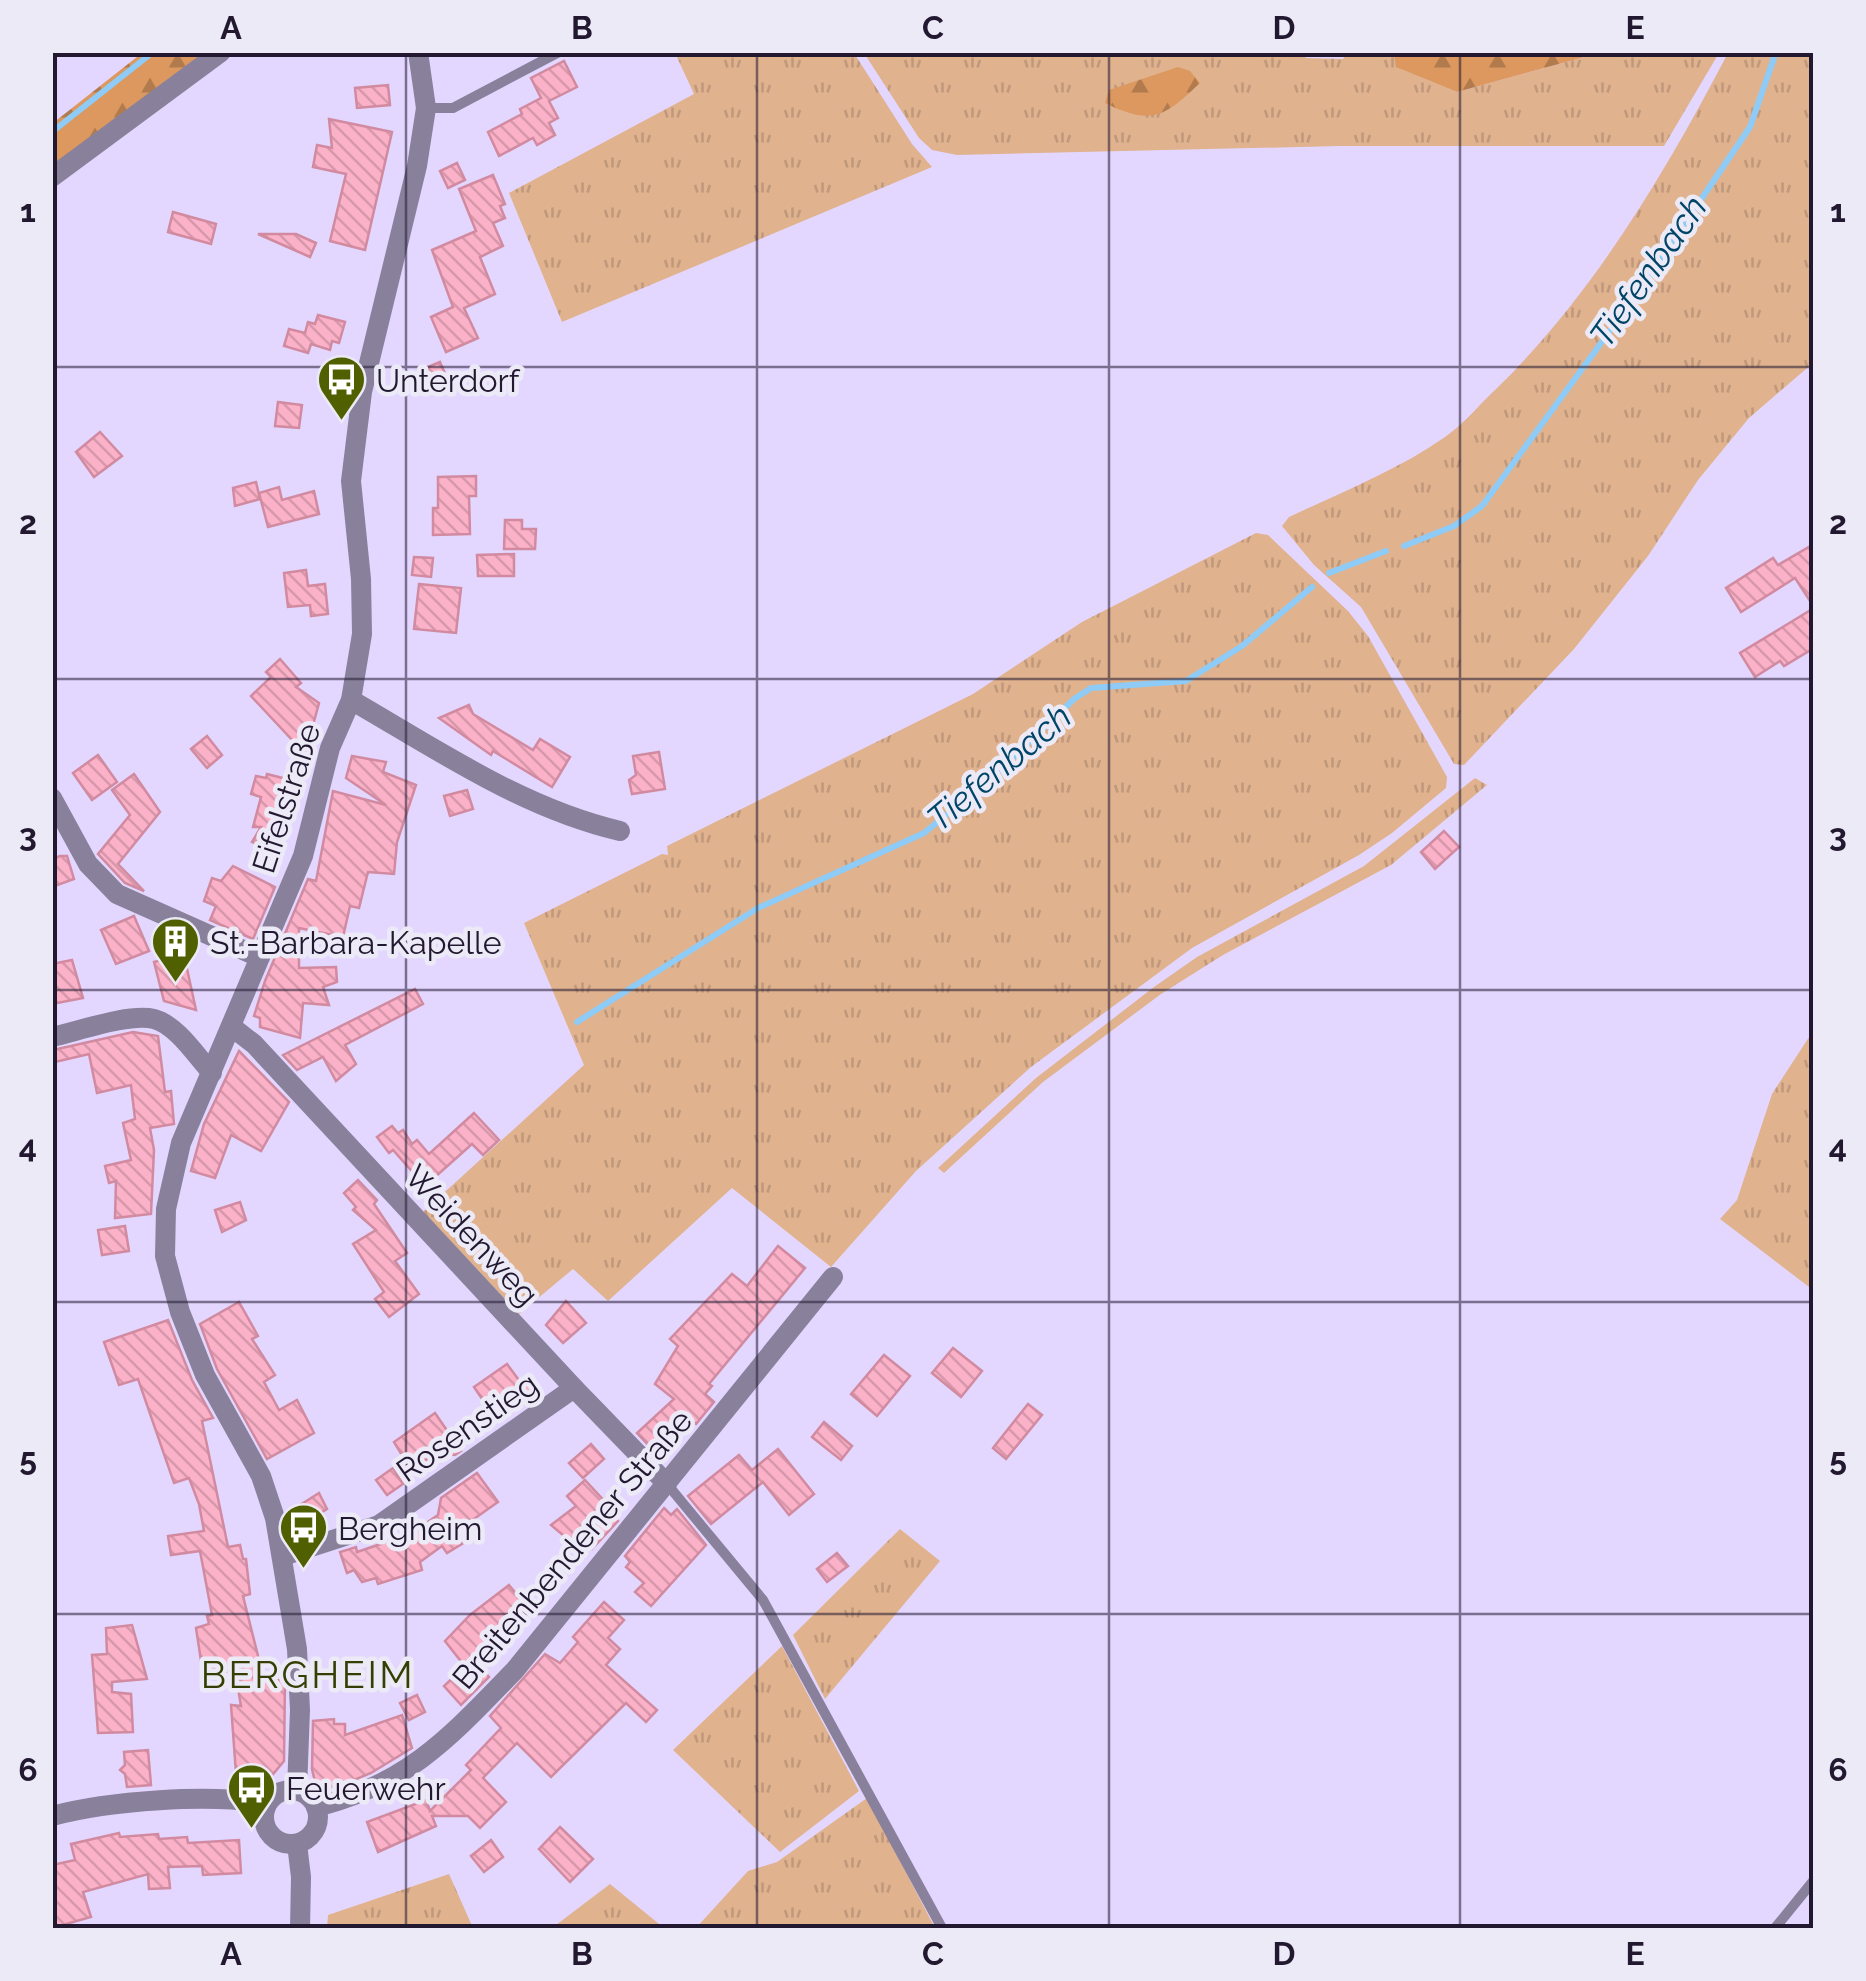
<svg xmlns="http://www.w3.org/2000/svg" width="1866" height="1981" font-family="Raleway,sans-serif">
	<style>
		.grass { fill: url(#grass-tufts) }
		.forest { fill: url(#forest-firs) }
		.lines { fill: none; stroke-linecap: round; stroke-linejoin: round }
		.stream { stroke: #8eccf7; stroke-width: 6 }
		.building { fill: url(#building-back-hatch); stroke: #d18aa0; stroke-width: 2.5 }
		.service { stroke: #89819c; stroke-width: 10 }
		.minor { stroke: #89819c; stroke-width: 20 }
		.tertiary { stroke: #89819c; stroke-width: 20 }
		.grid { fill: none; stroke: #221931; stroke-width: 2.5; stroke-opacity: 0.55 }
		.labels { text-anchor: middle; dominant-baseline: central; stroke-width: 9; stroke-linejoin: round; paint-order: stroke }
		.poi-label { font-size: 32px; fill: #221931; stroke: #edeaf7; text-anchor: start }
		.street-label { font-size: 32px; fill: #221931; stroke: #edeaf7 }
		.water-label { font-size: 35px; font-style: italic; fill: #004567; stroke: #edeaf7 }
		.quarter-label { font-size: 38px; letter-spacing: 2.5px; fill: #353f03; stroke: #edeaf7 }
		.neatline { fill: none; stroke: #221931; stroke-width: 4 }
		.grid-label { font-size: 32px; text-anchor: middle; font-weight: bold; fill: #221931 }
	</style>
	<defs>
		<pattern id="grass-tufts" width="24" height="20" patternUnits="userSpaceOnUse" patternTransform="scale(2.5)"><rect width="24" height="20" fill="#e0b28e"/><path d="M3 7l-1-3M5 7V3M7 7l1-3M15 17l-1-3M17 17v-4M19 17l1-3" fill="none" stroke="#c0987b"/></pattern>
		<pattern id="forest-firs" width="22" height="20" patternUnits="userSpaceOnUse" patternTransform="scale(2.5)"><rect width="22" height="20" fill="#dc985e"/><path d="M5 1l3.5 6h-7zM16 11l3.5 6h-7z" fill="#b27b4e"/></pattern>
		<pattern id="building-back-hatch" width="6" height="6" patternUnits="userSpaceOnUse" patternTransform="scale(2.5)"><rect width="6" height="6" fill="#fbb2c8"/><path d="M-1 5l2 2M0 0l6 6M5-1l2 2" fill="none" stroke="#d798ac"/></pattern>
	</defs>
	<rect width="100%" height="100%" fill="#e4d7ff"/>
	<!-- grass -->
	<g class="grass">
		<path d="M1303,52L1306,58L1343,59L1347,53H1394L1397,67L1457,92L1599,53H1719L1664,146H1340L957,155L932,150L919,138L864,53Z"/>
		<path d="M675,53H854L912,144L932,167L562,322L509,193L694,94Z"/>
		<path d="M1728,53H1813V363L1749,418L1698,480L1648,556L1574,649L1464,765L1454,764L1361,607L1314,565L1282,526L1289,517C1342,492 1398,470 1445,437C1464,424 1479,405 1495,390C1593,295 1665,173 1728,53Z"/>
		<path d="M1256,533L1268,535L1348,611L1368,636L1447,777L1446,788L1392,833L1359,855L1192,948L1031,1067L916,1171L831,1267L732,1188L608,1301L573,1269L519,1314L423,1212L584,1065L524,923L662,854L668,855L667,846L973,694L1082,622Z"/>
		<path d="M1475,778L1487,785L1391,865L1223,955L1161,994L1043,1082L944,1173L938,1168L1036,1078L1154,987L1197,957L1364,866Z"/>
		<path d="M1813,1031V1290L1720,1219L1737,1200L1772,1094Z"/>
		<path d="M900,1529L940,1561L825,1699L793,1635Z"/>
		<path d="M782,1646L859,1791L780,1852L673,1750Z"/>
		<path d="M867,1798L935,1928H696L748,1871L777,1862Z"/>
		<path d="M449,1874L473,1928H327L328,1915Z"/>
		<path d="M610,1884L664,1928H552Z"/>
	</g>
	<!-- forest -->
	<g class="forest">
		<path d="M142,53H214L53,172V123Z"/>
		<path d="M1394,53V52L1599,53L1457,92L1396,67Z"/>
		<path d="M1178,67L1190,71L1200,83C1164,117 1152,126 1105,103L1109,90Z"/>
	</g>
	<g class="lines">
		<!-- stream -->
		<g class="stream">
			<path d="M52,132L153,52"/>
			<path d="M1404,546L1454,526L1482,506L1639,291L1750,127L1776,52"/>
			<path d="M1329,573L1386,551"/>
			<path d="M577,1022L758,908L924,833L994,776L1074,699L1091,688L1186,681L1242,646L1312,587"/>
		</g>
	</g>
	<!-- building -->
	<g class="building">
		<path d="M564,61L577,87L549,101L558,118L549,123L555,135L537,145L533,138L499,156L488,132L522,114L520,109L541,98L531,78Z"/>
		<path d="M388,85L390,105L357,108L355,88Z"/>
		<path d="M329,119L392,132L365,250L330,241L346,174L313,167L317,145L332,148Z"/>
		<path d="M457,163L465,180L448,188L440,171Z"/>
		<path d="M493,175L505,204L500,206L505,218L493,223L503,246L480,257L495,294L464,308L478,338L446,352L431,317L453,307L432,250L476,231L459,189Z"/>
		<path d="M173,212L216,224L211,244L168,232Z"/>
		<path d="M258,234H296L316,243L310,257Z"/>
		<path d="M318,315L345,322L339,343L332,341L330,350L311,344L308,353L284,346L289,329L305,333L308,322L315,324Z"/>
		<path d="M440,362L447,378L428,386L421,370Z"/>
		<path d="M278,402L302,405L299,428L275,426Z"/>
		<path d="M100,432L122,456L94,477L76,452Z"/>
		<path d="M476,476V496H469L470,534L433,535V508H438V477Z"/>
		<path d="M256,482L260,499L235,506L233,488Z"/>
		<path d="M279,487L282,500L314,491L319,514L268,527L259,493Z"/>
		<path d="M505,520H522V529H536L535,549H504Z"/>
		<path d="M1814,544V607L1795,578L1741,612L1726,588L1773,558L1778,565Z"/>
		<path d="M514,554V576H478L477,555Z"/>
		<path d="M414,557L433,558L431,577L412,575Z"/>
		<path d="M306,570L308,586L325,584L328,614L311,616L310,605L288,607L284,573Z"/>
		<path d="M419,584L461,588L456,633L414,629Z"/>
		<path d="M1814,608V648L1784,666L1780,661L1755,677L1740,653Z"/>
		<path d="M280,659L301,683L296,687L319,703L306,751L295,743L251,696L271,677L266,672Z"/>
		<path d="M469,705L473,714L533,750L540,739L570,757L552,787L493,751L491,755L439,718Z"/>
		<path d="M207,736L222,755L207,768L191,749Z"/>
		<path d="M659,752L665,789L632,794L629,780L636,775L633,756Z"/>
		<path d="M98,755L117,782L92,800L73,773Z"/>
		<path d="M352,756L386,762L383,772L416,785L397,842L394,874L368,872L359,908L350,906L343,937L299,928V968L336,967L337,982L323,987L329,1005L303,1003L300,1038L260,1027V1018L254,1016L265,981L308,879L316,881L333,791L386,805L346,778Z"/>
		<path d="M134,774L160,812L118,864L144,891L125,883L98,854L130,815L112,790Z"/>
		<path d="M267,774L298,782L287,826L281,824L271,850L252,842L261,827H253L261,797L251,794L256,776L266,778Z"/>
		<path d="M467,790L473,809L450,816L444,796Z"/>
		<path d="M1444,831L1459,847L1435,869L1421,852Z"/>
		<path d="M60,856H67L74,879L52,887V859Z"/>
		<path d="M233,866L275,887L253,939L210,920L216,906L204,901L212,878L221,881Z"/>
		<path d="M134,916L149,951L116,964L101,930Z"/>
		<path d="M184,955L196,1010L164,1001L154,962Z"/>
		<path d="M72,960L83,998L52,1004V964Z"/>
		<path d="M415,989L423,1004L345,1045L356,1064L336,1081L323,1057L297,1070L283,1055Z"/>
		<path d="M133,1032L158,1036L165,1092L171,1091L174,1124L150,1128L154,1150L151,1214L115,1218L116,1181L109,1183L105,1166L131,1160L123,1123L135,1119L131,1085L97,1093L89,1054L55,1062L53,1050Z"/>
		<path d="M239,1051L289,1102L261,1151L231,1135L215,1178L191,1171L204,1124Z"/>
		<path d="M474,1113L499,1140L483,1155L472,1144L425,1186L393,1150L389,1153L377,1137L392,1126L398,1133L403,1130L412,1144L417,1140L429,1154Z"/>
		<path d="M358,1180L377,1200L374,1204L407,1253L395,1261L419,1294L389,1317L375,1299L384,1292L353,1244L376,1230L353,1210L356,1207L344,1193Z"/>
		<path d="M240,1202L246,1220L222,1232L215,1210Z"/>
		<path d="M125,1226L129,1251L102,1255L98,1230Z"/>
		<path d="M778,1246L805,1268L709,1384L712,1386L705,1394L714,1402L696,1424L690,1419L654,1451L637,1433L674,1399L655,1384L678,1346L670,1339L732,1274L747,1286Z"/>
		<path d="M566,1301L586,1323L563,1343L546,1325Z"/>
		<path d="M239,1302L258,1336L252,1339L275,1375L264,1382L279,1410L297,1400L314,1433L267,1459L217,1369L200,1324Z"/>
		<path d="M168,1320L192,1380L213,1418L202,1421L228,1547L240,1545L243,1559H246L250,1594L243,1596L264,1680H285L284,1761L264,1785L237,1787L231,1705L241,1706L235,1671L203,1674L196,1628L209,1624L207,1616L212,1615L200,1551L171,1555L168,1536L204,1531L199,1504L189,1478L174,1483L138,1379L119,1385L104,1342Z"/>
		<path d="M953,1348L982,1371L961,1397L932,1373Z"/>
		<path d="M884,1355L910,1376L877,1416L851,1394Z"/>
		<path d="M507,1364L524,1387L534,1380L542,1393L526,1405L511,1402L493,1415L474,1387Z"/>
		<path d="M1028,1404L1042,1415L1006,1459L993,1448Z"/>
		<path d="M435,1413L461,1451L455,1455L438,1452L411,1470L394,1442Z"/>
		<path d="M824,1422L852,1446L841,1460L812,1437Z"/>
		<path d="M591,1444L604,1459L583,1478L569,1463Z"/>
		<path d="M778,1449L814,1494L789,1515L763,1482L711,1524L688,1496L739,1455L752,1470Z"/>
		<path d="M393,1468L403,1484L387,1495L376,1480Z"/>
		<path d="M477,1473L498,1502L454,1533L462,1544L447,1553L442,1546L420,1562L422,1570L378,1584L376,1578L362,1582L354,1570L347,1573L340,1552L356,1547L357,1552L410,1534L438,1515L441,1498Z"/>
		<path d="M585,1480L610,1507L607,1509L618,1521L592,1549L577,1532L570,1541L551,1525L576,1506L567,1496Z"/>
		<path d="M319,1493L327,1509L304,1523L297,1507Z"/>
		<path d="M664,1508L671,1515L677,1509L706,1545L651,1606L635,1592L644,1583L626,1567L630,1562L625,1556Z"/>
		<path d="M837,1553L848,1566L827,1582L817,1569Z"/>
		<path d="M509,1585L528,1608L463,1664L445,1641L470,1615Z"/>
		<path d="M604,1602L624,1620L608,1638L620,1649L606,1665L657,1710L646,1722L626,1703L551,1777L517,1743L483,1778L506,1802L480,1828L468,1816H432L436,1826L378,1852L367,1822L426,1800L430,1811L471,1770L466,1765L501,1728L490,1716L545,1654L560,1663L578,1642L573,1637Z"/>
		<path d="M132,1625L147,1679L112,1682V1692L131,1694L133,1732L98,1733L92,1655L107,1654L106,1628Z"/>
		<path d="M473,1659L489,1677L461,1705L444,1686Z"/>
		<path d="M417,1695L425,1712L409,1720L400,1703Z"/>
		<path d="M402,1715L412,1748L371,1773L344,1784L334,1787L316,1786L312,1769L313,1721L334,1719V1724H345V1735Z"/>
		<path d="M148,1750L151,1785L127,1787L125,1774L120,1770L125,1765L124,1752Z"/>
		<path d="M560,1827L593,1859L570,1882L539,1849Z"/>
		<path d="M119,1833L120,1837L158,1834L159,1839L187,1837L188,1843L239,1840L241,1873L203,1875L202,1866L168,1867L170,1888L149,1889L148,1874L83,1892L91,1917L52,1928V1865L75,1860L71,1844Z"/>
		<path d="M491,1840L503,1857L484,1872L471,1856Z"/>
	</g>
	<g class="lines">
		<!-- service -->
		<g class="service">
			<path d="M426,108H453L559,52"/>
			<path d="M667,1484L763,1600L942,1928"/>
			<path d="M1775,1928L1814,1880"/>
		</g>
		<!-- minor -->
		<g class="minor">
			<path d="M52,177L221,52"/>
			<path d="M351,700C438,750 522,808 620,831"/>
			<path d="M52,798L88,864L117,894L259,957"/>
			<path d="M232,1027L254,1044L574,1388L667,1484"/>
			<path d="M52,1037C79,1031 129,1013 154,1019C177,1025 197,1057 212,1073"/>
			<path d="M283,1556L379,1525L574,1388"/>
			<path d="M316,1807C409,1784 451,1736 515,1670L833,1277"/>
		</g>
		<!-- tertiary -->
		<g class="tertiary">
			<circle cx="291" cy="1817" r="27"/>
			<path d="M297,1790L300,1710L297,1649L275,1518L261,1476L205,1375L180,1312L165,1256L166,1209L181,1143L303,856L330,748L351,700L362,634L361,579L351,481L362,392L417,166L426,108L418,52"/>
			<path d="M52,1816C108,1801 211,1793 267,1804"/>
			<path d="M297,1844L301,1877L300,1928"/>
		</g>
	</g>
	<!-- grid -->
	<path class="grid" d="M406,52V1928M757,52V1928M1109,52V1928M1460,52V1928M52,367H1814M52,679H1814M52,990H1814M52,1302H1814M52,1614H1814"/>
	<!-- icons -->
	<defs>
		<symbol id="bus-pin" viewBox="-11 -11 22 30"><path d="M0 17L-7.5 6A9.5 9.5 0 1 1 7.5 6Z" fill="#505f00" stroke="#edeaf7"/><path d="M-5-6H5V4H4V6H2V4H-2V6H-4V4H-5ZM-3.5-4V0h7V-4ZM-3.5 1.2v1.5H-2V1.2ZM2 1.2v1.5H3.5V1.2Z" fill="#fff"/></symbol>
		<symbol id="building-pin" viewBox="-11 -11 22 30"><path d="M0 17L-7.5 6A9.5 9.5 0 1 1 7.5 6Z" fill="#505f00" stroke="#edeaf7"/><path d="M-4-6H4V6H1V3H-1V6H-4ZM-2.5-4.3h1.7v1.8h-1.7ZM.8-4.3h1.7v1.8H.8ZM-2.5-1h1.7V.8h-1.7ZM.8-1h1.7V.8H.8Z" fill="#fff"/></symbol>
	</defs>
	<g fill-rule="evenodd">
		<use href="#bus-pin" x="314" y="352" width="55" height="75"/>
		<use href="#building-pin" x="148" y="914" width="55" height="75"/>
		<use href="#bus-pin" x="276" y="1500" width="55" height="75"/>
		<use href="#bus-pin" x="224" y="1760" width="55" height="75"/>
	</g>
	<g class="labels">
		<!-- poi labels -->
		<g class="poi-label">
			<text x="376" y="380">Unterdorf</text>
			<text x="210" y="942">St.-Barbara-Kapelle</text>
			<text x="338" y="1528">Bergheim</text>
			<text x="286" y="1788">Feuerwehr</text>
		</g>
		<!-- street labels -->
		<g class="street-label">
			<text transform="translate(286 798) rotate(-72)">Eifelstraße</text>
			<text transform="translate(472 1235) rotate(47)">Weidenweg</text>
			<text transform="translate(467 1427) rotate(-35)">Rosenstieg</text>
			<text transform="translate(572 1549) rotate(-50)">Breitenbendener Straße</text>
		</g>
		<!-- water labels -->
		<g class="water-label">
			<text transform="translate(1648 271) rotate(-55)">Tiefenbach</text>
			<text transform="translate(999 767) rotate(-40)">Tiefenbach</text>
		</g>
		<!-- quarter labels -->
		<g class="quarter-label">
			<text x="308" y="1674">BERGHEIM</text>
		</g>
	</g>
	<!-- border -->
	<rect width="1866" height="1981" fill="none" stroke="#edeaf7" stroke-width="110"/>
	<rect x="55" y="55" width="1756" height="1871" class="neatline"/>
	<g class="grid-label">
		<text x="231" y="39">A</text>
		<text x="582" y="39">B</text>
		<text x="933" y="39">C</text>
		<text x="1284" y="39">D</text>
		<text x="1635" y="39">E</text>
		<text x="28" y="222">1</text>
		<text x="1838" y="222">1</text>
		<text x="28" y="534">2</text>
		<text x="1838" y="534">2</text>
		<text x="28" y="846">3</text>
		<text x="1838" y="846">3</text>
		<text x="28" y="1158">4</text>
		<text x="1838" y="1158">4</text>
		<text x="28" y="1470">5</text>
		<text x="1838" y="1470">5</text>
		<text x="28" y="1781">6</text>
		<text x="1838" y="1781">6</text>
		<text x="231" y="1965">A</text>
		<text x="582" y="1965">B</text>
		<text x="933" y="1965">C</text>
		<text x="1284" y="1965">D</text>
		<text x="1635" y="1965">E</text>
	</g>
</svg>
